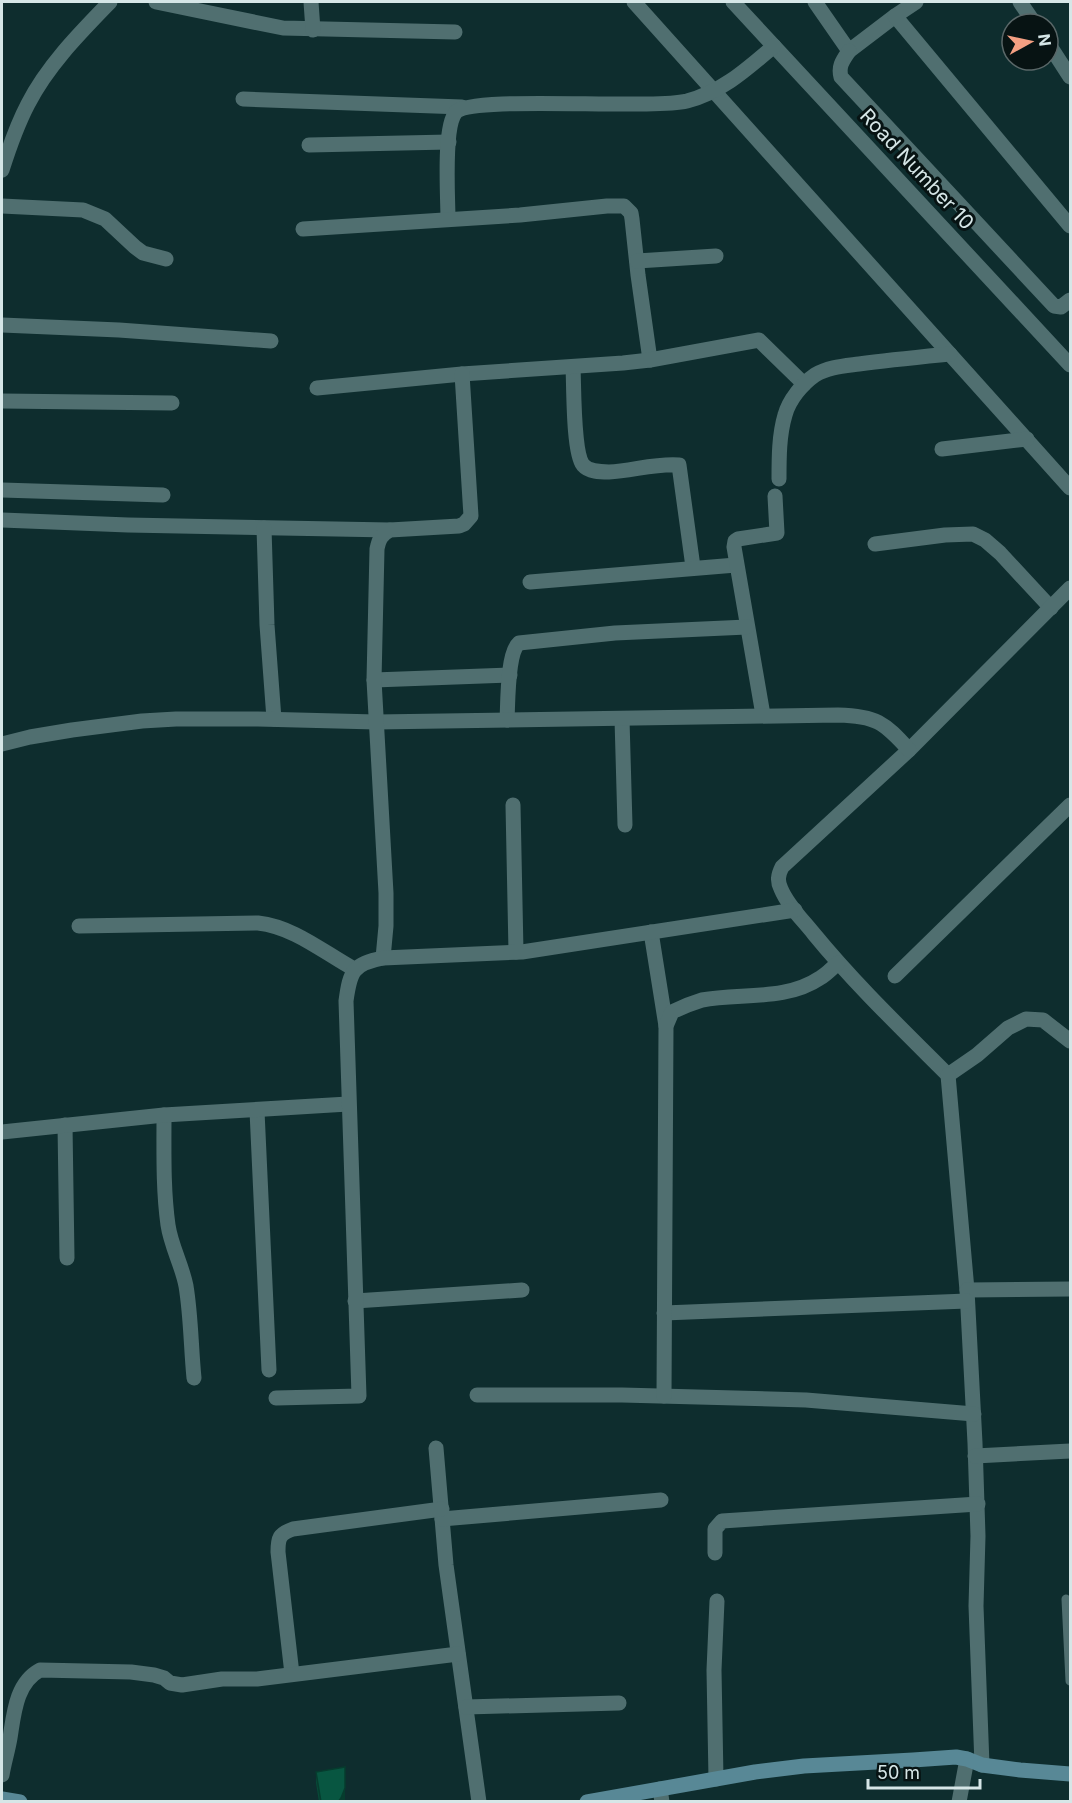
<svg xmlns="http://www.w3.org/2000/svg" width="1072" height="1803" font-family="Inter,sans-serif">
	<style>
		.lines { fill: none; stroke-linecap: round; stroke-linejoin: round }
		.lane { stroke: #506f70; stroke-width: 9 }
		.street { stroke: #506f70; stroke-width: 15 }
		.secondary { stroke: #588896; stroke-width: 15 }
		.wall { fill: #074a38 }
		.shaded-wall { fill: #063c2e }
		.building { fill: #085641; stroke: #063c2e; stroke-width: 1.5 }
		.labels { text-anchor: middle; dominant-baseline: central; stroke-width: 6; stroke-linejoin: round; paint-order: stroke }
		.street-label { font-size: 20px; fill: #d6e6e7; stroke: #071313 }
	</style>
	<rect width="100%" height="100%" fill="#0e2d2e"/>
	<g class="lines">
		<!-- lane -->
		<path class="lane" d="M1066,1599L1070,1681"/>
		<!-- street -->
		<g class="street">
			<path d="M156,2L283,28L455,32"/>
			<path d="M311,2L313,30"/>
			<path d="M634,2L1070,488"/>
			<path d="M733,2L1070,365"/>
			<path d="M815,2L849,51L895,16"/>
			<path d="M916,2L895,16L1070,226"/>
			<path d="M1020,2L1035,24"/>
			<path d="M1048,43L1070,77"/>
			<path d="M849,51C843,60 838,66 841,77L1054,306L1061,307L1070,300"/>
			<path d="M243,99L462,107"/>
			<path d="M309,145L449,142"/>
			<path d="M2,170C9,148 17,125 28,104C48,65 80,33 110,2"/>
			<path d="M2,206L83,210L105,219L135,247L143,253L166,259"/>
			<path d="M448,219C448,198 443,126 456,112C472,95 648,110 687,101C722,92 747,69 774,46"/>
			<path d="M303,229L520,215L607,206H624L631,213L632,219L638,275L650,360"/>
			<path d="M637,261L716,256"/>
			<path d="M2,325L119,330L271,341"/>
			<path d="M573,367C574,386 573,452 583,465C589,472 600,472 609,472C632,471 656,463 679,465L693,567"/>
			<path d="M317,388L462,374L623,363L650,360L759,340L804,384"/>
			<path d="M2,401L172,403"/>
			<path d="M942,449L1027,439"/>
			<path d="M779,479C779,458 779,435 785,415C789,400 802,384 815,375C828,367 844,366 859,364C889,360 920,357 950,354"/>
			<path d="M2,490L163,495"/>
			<path d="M2,520L128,525L390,530"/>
			<path d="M264,528L267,625L274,719"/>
			<path d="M875,544L945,535L973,534L985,540L1000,553L1051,608"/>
			<path d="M530,582L736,565"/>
			<path d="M1070,588L909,750L782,867C778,875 777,881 781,889C788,906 803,920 814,934C855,984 902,1029 948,1075L977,1055L1008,1028L1026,1019L1043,1020L1070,1041"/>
			<path d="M374,680L510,675"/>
			<path d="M763,715L734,547L735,541L738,539L777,533L775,496"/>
			<path d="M622,719L625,825"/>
			<path d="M507,720C508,704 507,653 519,643L615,633L747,627"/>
			<path d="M2,744L30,737L72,730L142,721L176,719H258L376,722L838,715C876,716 884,722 909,750"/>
			<path d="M513,805L516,952"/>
			<path d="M79,926L258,923C294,927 323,952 354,969"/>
			<path d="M651,932L666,1026"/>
			<path d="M383,958L386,926V893L374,680L377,549C379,539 381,535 390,530L459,526L464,524L471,516L462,374"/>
			<path d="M895,976L1070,805"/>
			<path d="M948,1075L967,1290L975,1443L978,1536L976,1606L982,1765"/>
			<path d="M257,1111L269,1370"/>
			<path d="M164,1115C164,1152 163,1189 168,1225C171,1246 182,1265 186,1286C191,1316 191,1348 194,1378"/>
			<path d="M65,1125L67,1258"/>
			<path d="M2,1132L164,1115L348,1104"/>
			<path d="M967,1290L1070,1289"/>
			<path d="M355,1301L522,1290"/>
			<path d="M664,1313L967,1301"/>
			<path d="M477,1395H622L806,1400L974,1414"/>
			<path d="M664,1396L666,1026L672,1012C682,1007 692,1003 702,1000C741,993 786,1001 820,978C827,974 832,968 838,963"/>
			<path d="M276,1398L359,1396L346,1001C350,971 353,964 383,958L522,952L795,910"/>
			<path d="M436,1448L446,1565L479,1802"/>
			<path d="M975,1456L1070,1451"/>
			<path d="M442,1519L661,1500"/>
			<path d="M715,1553V1529L722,1521L978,1504"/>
			<path d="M292,1674L278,1552C278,1538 279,1534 293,1529L442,1509"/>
			<path d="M466,1707L619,1703"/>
			<path d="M2,1775C4,1763 8,1750 10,1738C14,1713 16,1683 40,1670L131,1672L154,1675L164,1678L170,1683L182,1685L222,1679H257L458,1654"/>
			<path d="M716,1779L714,1670L717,1601"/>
			<path d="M660,1789L662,1802"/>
			<path d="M959,1802L967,1759"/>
		</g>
		<!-- secondary -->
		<g class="secondary">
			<path d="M2,1799L20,1802"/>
			<path d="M587,1802L755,1772L804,1766L913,1760L956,1757L967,1759L982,1765L1020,1770L1070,1774"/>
		</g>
	</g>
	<!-- wall -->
	<path class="wall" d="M316,1772L345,1798L344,1802H319L316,1783Z"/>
	<!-- shaded-wall -->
	<path class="shaded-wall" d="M345,1788V1798L344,1802H338Z"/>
	<!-- building -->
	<path class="building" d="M345,1767V1788L341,1798L338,1802H321L316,1772Z"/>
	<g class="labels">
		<!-- street labels -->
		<g class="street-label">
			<text transform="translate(917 169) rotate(47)">Road Number 10</text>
		</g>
	</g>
	<!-- border -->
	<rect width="1072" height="1803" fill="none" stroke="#d6e6e7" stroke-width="6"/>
	<!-- north arrow -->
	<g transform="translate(1030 42) rotate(82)"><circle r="28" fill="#071313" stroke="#5a6768" stroke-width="1.5"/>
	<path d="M0-4.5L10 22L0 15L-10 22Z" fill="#f39f82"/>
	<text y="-9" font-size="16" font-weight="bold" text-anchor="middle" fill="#d6e6e7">N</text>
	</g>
	<!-- scale -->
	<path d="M868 1779v9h112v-9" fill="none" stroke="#d6e6e7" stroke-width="3"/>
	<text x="877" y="1779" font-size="18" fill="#d6e6e7" stroke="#071313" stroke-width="4.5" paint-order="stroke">50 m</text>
</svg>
